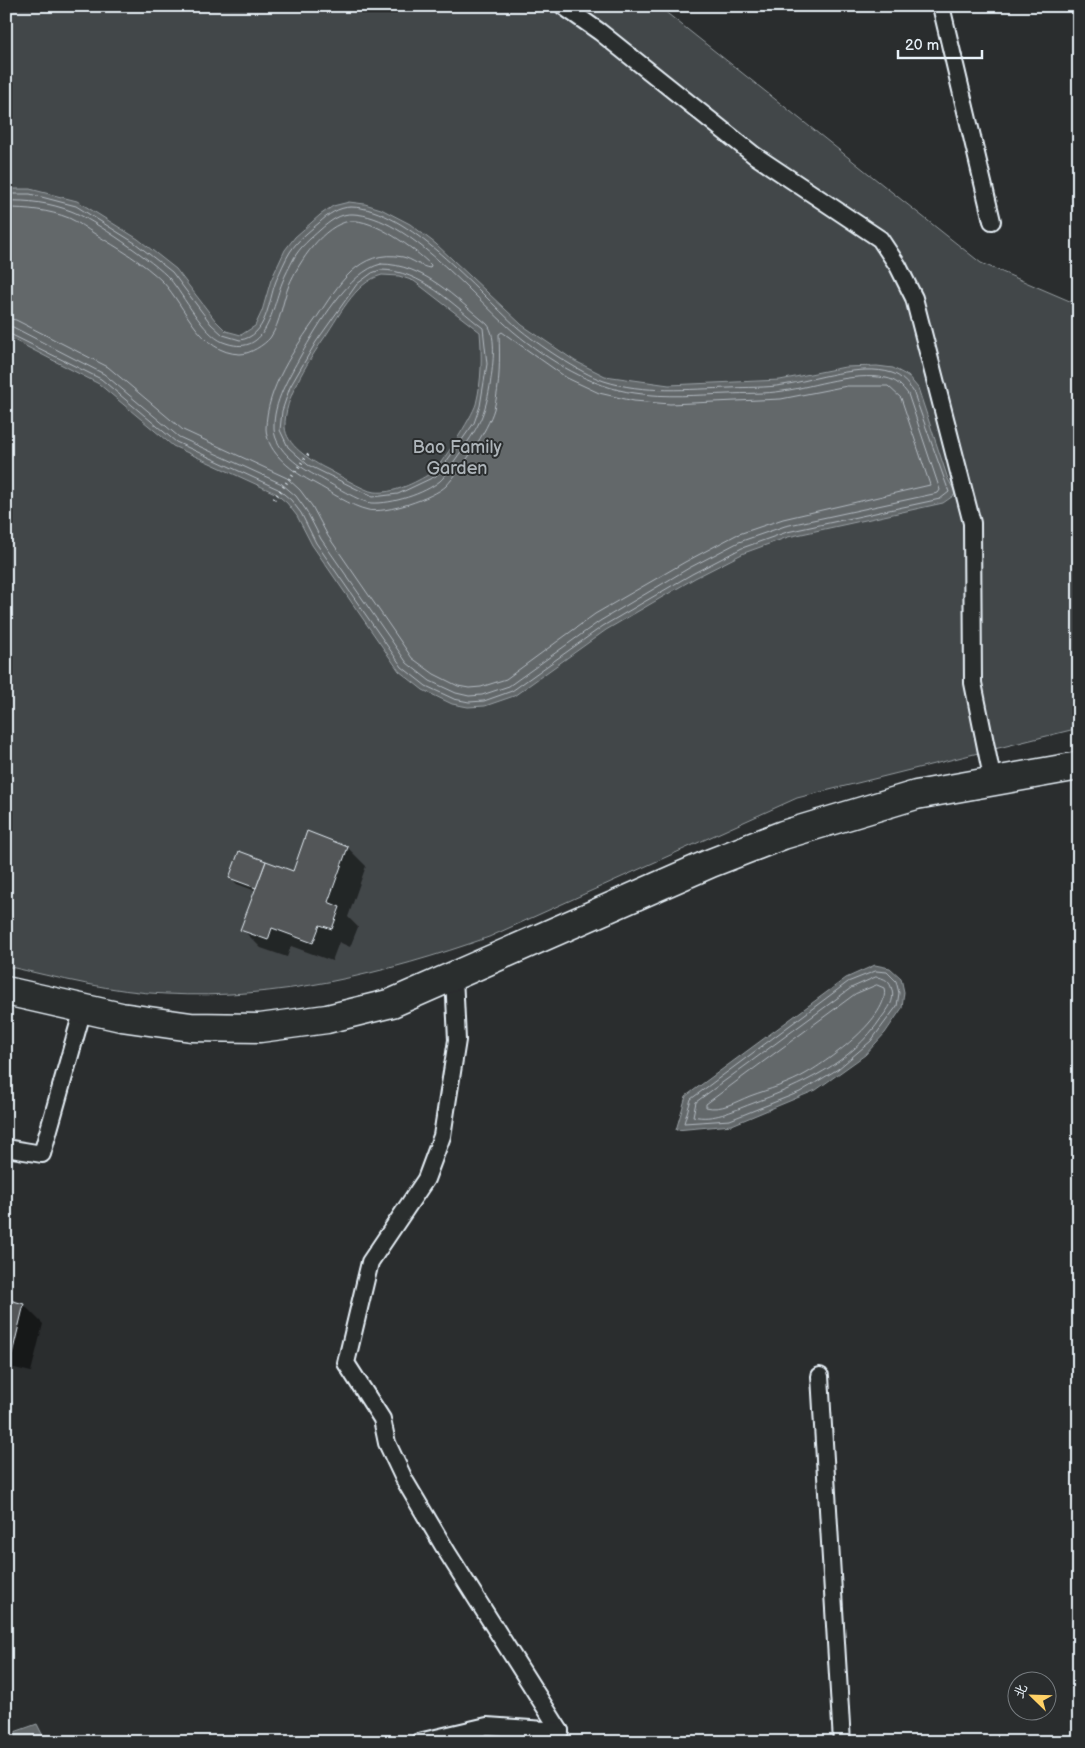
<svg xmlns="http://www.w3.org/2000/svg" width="1085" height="1748" font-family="'Balsamiq Sans','LXGW WenKai TC',sans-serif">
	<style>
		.green { fill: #424648; stroke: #959ca0 }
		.water { fill: #63686b; stroke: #989fa3; fill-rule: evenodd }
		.shadow { fill: #0007 }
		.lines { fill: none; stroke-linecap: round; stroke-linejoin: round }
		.shore { stroke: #b3bac0; stroke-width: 1 }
		.building { fill: #535759; stroke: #e8f1f8 }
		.service-casing { stroke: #e8f1f8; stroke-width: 20 }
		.secondary-casing { stroke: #e8f1f8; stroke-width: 31 }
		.path { stroke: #e8f1f8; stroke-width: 3; stroke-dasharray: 1 4; stroke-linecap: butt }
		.service { stroke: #2a2d2e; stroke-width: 16 }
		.secondary { stroke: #2a2d2e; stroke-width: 28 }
		.labels { text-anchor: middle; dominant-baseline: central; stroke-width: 4; stroke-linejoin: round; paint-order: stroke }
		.park-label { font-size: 18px; fill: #aeb5ba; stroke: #2a2d2e }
	</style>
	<rect width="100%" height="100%" fill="#2a2d2e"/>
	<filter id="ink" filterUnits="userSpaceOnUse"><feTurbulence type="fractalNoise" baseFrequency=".02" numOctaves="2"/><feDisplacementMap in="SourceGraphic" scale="10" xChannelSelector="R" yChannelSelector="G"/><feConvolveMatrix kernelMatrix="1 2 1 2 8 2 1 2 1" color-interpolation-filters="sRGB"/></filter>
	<g filter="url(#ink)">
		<!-- green -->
		<path class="green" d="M6,6H658L981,263L1079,305V728L797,798L489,937C385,974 277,1000 166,994C112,992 59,978 6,966Z"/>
		<!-- water -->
		<g class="water">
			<path d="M6,189H30L77,201L138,239L176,269L215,320L226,331L241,335L255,326L262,311L271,280L285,250L295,237L320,215L333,206L349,202L365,204L381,209L410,224L436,244L522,325L575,361L605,376L669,385L780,380L845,367L877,366L893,368L908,376L918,388L948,479L956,494L943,503L788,537L744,553L695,578L606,630L514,696L485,706L468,707L452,704L423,690L399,671L312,545L297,516L287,503L275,493L173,446L99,384L6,336ZM382,275L399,276L414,281L480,332C482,356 482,380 476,404C472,417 441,466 431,473C415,483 393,494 374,492C364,491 334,472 323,467C309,459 286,445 285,427C284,398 307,364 322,341C338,319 354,282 382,275Z"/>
			<path d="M875,965L890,968L901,978L904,992L902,1008L885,1033L865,1055L816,1090L732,1125L676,1130L686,1096L846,978Z"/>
			<path d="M37,1724L46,1742H6V1735Z"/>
		</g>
		<!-- shadow -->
		<g class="shadow">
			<path d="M308,833L348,848L366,866L348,917L358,927L350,947L339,942L332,961L291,946L287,957L261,948L242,929L256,891L237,884L231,878L294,872Z"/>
			<path d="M6,1301L24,1305L43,1324L31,1372L6,1366Z"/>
		</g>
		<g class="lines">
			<!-- shore -->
			<g class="shore">
				<path d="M6,194H30L76,206L135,243L172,272L211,324L223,335L240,340C267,336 268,302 276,281C280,272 285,260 290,252C298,240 308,232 319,223C327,215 339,207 351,207C408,208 477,291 517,327C537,344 580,373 604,381C644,394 688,389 730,388C747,387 766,388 783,385C815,380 860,363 892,373C901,376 907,383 913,391L949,492L940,499L787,532L742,548L692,574L603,626L512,691L484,701L469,702L454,699L426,686L402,667L316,543L301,513L291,500L278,489L176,442L101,379L6,332"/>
				<path d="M6,201C28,200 50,203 71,211C91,218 156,263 170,279C184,296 203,334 223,342C267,359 271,311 282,283C285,275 290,266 294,258C300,247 310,239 320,230C329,222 340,213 353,214C408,216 474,298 514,332C549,361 591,387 635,393C666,398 697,395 728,394C746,393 765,394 783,391C817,386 851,372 886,378C896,380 902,386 908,394L940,490L938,493L785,526L739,542L689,568L600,621L509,686L482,695L469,696L456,693L430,681L407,663L321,539L306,510L296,496L282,484L179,437L104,374L13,327L6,326"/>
				<path d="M6,208C27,208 49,210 69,218C78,222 87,229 95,234C118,248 144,263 163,282C186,307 200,353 240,354C250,354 264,345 270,338C281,322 282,302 289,285C299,262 323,225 350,221C373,218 415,249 431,265L430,268C421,267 412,259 403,257C358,248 338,286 317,317C295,348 266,389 266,429C267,454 295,473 314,483C331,492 350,506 368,510C386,514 433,498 446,486C461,470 488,430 494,409C500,385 500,359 499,334L502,332L567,378L599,393L634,401L670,404L781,399L847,386H888L901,398L930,485L783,519L736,535L685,562L595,614L506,679L481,687L469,688L458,686L434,674L412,658L328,536L312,506L300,490L287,478L183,430L108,367L16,320L6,318"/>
				<path d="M381,264C424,264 455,298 487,324C498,336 492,371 490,386C484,420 475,432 455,460C450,467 446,476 440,481C424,494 392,504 372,503C361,503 330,483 318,477C301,468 275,451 274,429C273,402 289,377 301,355C317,327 349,271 381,264Z"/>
				<path d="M381,270C421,270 453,305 483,328L487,364L480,406L474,423L436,476L398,494L373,497L308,465L288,447L280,430L282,411L290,387L316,342L357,284L372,273Z"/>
				<path d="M876,971L887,972L896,981L899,993L897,1006L871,1041L838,1069L800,1092L730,1120L684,1123L691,1099L848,982Z"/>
				<path d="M876,977C885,978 890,981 892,990C895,1001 888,1009 882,1017C851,1064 801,1085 751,1104C732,1111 713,1121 693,1116L696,1102L851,988Z"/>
				<path d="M877,985L884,988C891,1016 828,1061 807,1073C789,1084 769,1089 750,1096C735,1102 721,1111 706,1107V1104L855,994Z"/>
			</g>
		</g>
		<!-- building -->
		<g class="building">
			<path d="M307,831L348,847L328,902L340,907L332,929L320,925L313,943L272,928L268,940L240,930L266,861L293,871Z"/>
			<path d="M239,851L266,861L256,888L229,878Z"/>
			<path d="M6,1299L24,1304L12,1354L6,1353Z"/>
		</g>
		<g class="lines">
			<defs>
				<g id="service">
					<path d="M563,6L600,32L754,155L880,239L898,266L914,298L972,523L973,683L993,782"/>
					<path d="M941,6L992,221"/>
					<path d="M454,976L457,1040L442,1136L426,1179L370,1262L346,1363L382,1419L387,1443L405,1481L447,1552L560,1731"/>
					<path d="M6,1148L42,1154L83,1009"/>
					<path d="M820,1376L842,1742"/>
					<path d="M419,1742L487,1726L560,1731"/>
				</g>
				<path id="secondary" d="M6,991L121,1017L191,1027L260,1028L327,1019L392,1003L711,863L783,835L916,795L1079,766"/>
			</defs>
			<!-- service casing -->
			<use href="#service" class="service-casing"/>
			<!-- secondary casing -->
			<use href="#secondary" class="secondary-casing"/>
			<!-- path -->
			<path class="path" d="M274,499L309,453"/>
			<!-- service -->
			<use href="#service" class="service"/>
			<!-- secondary -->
			<use href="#secondary" class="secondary"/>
		</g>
	</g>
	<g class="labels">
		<!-- park labels -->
		<g class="park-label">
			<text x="457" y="447">Bao Family<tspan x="457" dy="21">Garden</tspan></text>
		</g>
	</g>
	<!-- margin -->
	<rect width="1085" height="1748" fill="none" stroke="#2a2d2e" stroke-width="25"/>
	<rect x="12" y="12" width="1060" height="1723" fill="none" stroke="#e8f1f8" stroke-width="2" filter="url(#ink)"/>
	<!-- north arrow -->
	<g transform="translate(1032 1696) rotate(293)"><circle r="24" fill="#2a2d2e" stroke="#767b7f"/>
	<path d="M0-4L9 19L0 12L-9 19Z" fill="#ffd166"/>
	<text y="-8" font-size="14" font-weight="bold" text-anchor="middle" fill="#e8f1f8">北</text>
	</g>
	<!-- scale -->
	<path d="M898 50v8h84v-8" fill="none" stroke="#e8f1f8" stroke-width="2.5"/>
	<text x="905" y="50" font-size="15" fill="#e8f1f8" stroke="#2a2d2e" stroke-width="4" paint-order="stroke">20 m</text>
</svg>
